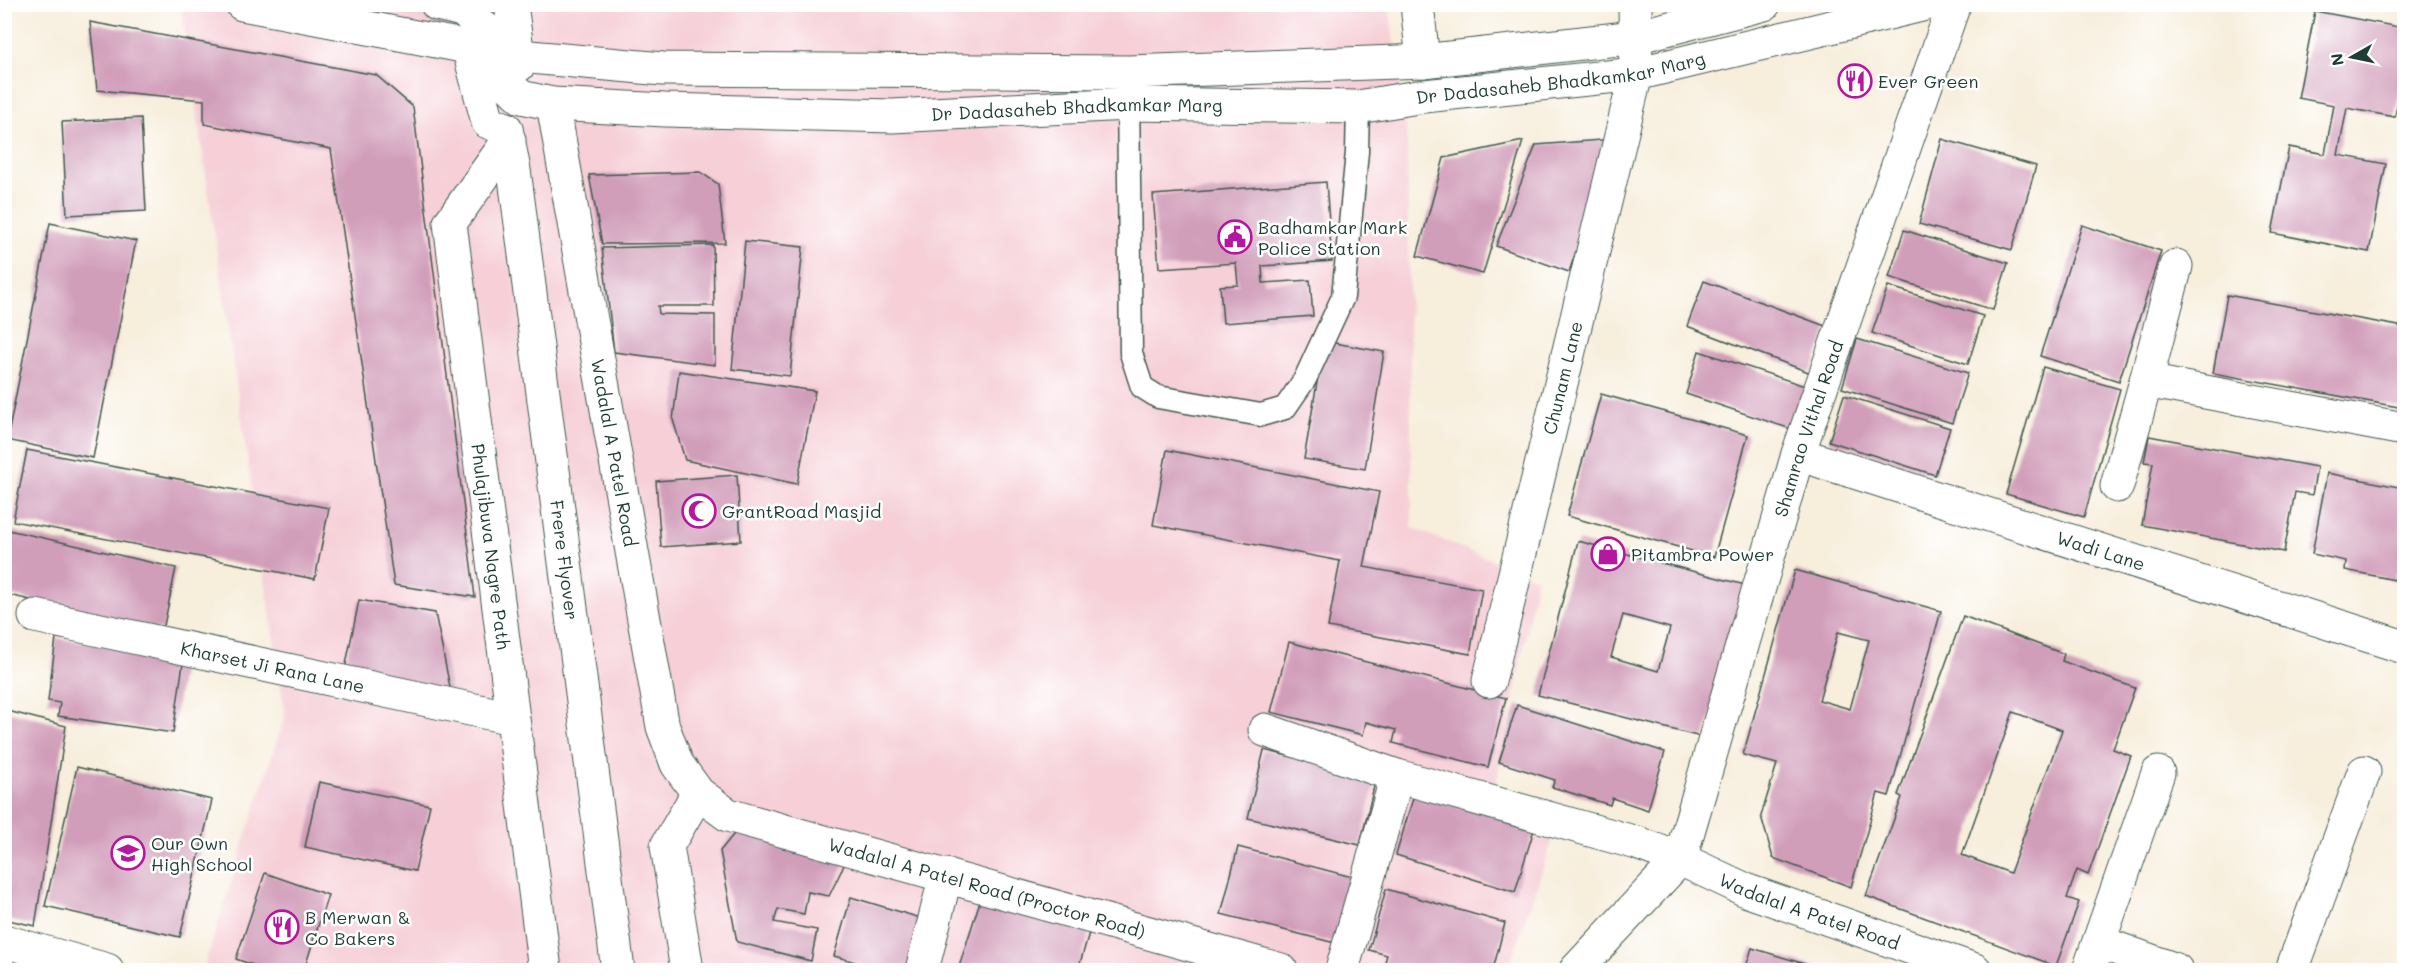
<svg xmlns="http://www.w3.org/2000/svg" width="2409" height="975" font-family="Mali,sans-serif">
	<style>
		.built { fill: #f6cfd7 }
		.building { fill: #d19eba; fill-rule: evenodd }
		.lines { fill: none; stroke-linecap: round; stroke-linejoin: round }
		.service-casing { stroke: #3f584d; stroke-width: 25 }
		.pedestrian-casing { stroke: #3f584d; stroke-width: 35 }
		.minor-casing { stroke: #3f584d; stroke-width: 35 }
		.tertiary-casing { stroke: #3f584d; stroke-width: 35 }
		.secondary-casing { stroke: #3f584d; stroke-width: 35 }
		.service { stroke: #fff; stroke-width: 22 }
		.pedestrian { stroke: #fff; stroke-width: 33 }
		.minor { stroke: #fff; stroke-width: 33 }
		.tertiary { stroke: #fff; stroke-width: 33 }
		.secondary { stroke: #fff; stroke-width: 33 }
		.labels { text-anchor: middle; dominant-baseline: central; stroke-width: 5; stroke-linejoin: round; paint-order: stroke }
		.street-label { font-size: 18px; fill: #1f3d34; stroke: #fff }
		.poi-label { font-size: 18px; fill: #1f3d34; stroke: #fff; text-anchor: start }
	</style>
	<rect width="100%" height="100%" fill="#fff"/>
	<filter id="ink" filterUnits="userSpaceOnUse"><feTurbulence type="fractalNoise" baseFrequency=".0167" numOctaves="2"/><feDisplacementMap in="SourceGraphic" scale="12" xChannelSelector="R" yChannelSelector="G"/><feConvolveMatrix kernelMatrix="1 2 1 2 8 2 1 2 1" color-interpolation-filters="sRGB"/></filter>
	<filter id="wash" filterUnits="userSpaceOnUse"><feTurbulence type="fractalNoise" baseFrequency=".008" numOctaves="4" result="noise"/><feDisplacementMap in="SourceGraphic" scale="24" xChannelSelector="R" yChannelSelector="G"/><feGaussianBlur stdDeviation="1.35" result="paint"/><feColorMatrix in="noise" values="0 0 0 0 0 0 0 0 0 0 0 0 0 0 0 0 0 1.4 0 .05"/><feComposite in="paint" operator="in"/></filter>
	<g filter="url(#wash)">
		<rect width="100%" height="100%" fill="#f7eedc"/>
		<!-- built -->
		<path class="built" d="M181,5H1389L1407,137L1412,528L1537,578L1495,791L1558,824L1508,970H203L285,715Z"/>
		<g id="blocks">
			<!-- building -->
			<g class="building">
				<path d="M768,4H800L799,10Z"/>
				<path d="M2315,11L2404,28V66L2395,117L2347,108L2338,155L2386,164L2369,252L2272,233L2289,147L2325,154L2334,105L2298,98Z"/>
				<path d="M90,22L376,75L413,107L475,597L394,585L331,149L204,124V100L97,90Z"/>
				<path d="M141,118L146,211L67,215L62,122Z"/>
				<path d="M1614,139L1569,272L1496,246L1536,145Z"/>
				<path d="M1942,139L2036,166L2012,250L1919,224Z"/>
				<path d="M1523,141L1483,274L1417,256L1444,158Z"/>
				<path d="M700,172L718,184L725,243L602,244L589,175Z"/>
				<path d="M1326,182L1332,261L1262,266L1263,283L1310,280L1313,316L1223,323L1220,286L1238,285L1236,263L1159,268L1153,195Z"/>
				<path d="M50,223L136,241L93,458L7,440Z"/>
				<path d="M2082,225L2161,251L2119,381L2040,356Z"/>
				<path d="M1904,230L2008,263L1993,310L1889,277Z"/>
				<path d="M745,241L803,247L790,376L732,369Z"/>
				<path d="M713,245L714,306H658L659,314L715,315V365L614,352L602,248Z"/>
				<path d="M1704,281L1828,327L1811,373L1687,326Z"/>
				<path d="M1888,286L1983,316L1968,364L1872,333Z"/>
				<path d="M2227,295L2404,327V408L2213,373Z"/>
				<path d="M1857,339L1968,373L1952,423L1842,388Z"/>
				<path d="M1324,341L1384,352L1365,469L1304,459Z"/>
				<path d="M1699,351L1808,387L1794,430L1686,394Z"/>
				<path d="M2043,367L2120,389L2084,517L2006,494Z"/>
				<path d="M679,371L815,391L797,484L685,460L673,420Z"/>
				<path d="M1601,394L1748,435L1714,557L1567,516Z"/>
				<path d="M1844,395L1950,428L1935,475L1829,441Z"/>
				<path d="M2149,436L2317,467L2312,495L2295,492L2284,552L2142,525L2153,463L2144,462Z"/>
				<path d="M27,450L329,508L315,579L13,521Z"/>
				<path d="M1167,450L1379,492L1364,567L1482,589L1470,654L1328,627L1340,561L1153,525Z"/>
				<path d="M2327,473L2404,488V574L2396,572L2395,580L2345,570L2346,561L2312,554Z"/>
				<path d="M737,475L741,541L661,547L656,481Z"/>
				<path d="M4,529L176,568L163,630L4,594Z"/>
				<path d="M1578,541L1745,585L1705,738L1538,695ZM1623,615L1670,628L1658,671L1611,657Z"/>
				<path d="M1795,570L1941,611L1889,796L1878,793L1851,887L1773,858L1761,816L1777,764L1743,755ZM1838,632L1869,640L1850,709L1819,700Z"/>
				<path d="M359,600L435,613L453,702L343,679Z"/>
				<path d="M1963,616L2064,654L2062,661L2135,688L2113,749L2131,756L2088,875L2077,870L2067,898L2079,902L2056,966L1866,896L1902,797L1898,795ZM2013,712L2062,730L2010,873L1962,855Z"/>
				<path d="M56,638L184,656L173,733L58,716L60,703L48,701Z"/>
				<path d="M1289,642L1506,698L1488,767L1393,743L1396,730L1366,722L1363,735L1271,712Z"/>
				<path d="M1517,705L1665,752L1648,810L1612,798L1610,805L1552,787L1555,780L1499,762Z"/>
				<path d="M4,710L66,726L35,926L4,919Z"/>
				<path d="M1264,750L1376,778L1360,845L1248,818Z"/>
				<path d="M77,767L212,800L180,937L45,906Z"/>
				<path d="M319,782L430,805L415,871L305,847Z"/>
				<path d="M1414,795L1535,826L1515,892L1396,855Z"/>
				<path d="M737,830L846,861L829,896L808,892L804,914L778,909L774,922L817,930L811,961L737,942L720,851Z"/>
				<path d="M1238,847L1356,878L1339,944L1221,914Z"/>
				<path d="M265,873L328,895L304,970H267L236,959Z"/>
				<path d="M1386,889L1505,923L1493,970H1402L1384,965L1387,955L1369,950Z"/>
				<path d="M851,897L927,920L912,970H883L834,956Z"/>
				<path d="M981,898L1089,933L1078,970H958Z"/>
				<path d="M1752,948L1825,970H1745Z"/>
			</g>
		</g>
	</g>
	<g filter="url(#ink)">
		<use href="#blocks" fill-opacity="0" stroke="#3f584d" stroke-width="1.5"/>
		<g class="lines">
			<defs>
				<path id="service" d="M1128,91L1131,353L1142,387L1158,397L1261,415L1285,408L1305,379L1343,297L1357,152L1358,107"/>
				<g id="pedestrian">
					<path id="s1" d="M1489,681L1636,74L1635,4"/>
				</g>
				<g id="minor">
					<path d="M1417,4L1423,61"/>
					<path d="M2146,381L2176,266"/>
					<path id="s2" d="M1798,454L2404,647"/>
					<path d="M2117,486L2146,381L2404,429"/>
					<path id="s3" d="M35,616L512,718"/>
					<path id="s4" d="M1265,730L1397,776L1637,843L1680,859L1798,454L1954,4"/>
					<path d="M2099,942L2176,970"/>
					<path d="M687,970L667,846L698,793"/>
					<path d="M922,970L946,875"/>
					<path d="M1342,970L1397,776"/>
					<path d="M2089,970L2158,773"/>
					<path d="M2292,970L2364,772"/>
				</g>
				<g id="tertiary">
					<path id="s5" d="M553,104L663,727L677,764L698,793L728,815L1281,970"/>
					<path id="s6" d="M509,140L450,223L545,970"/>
					<path d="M4,941L107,970"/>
					<path id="s7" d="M1576,970L1680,859L1748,891L1975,970"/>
				</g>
				<g id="secondary">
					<path id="s8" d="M242,4L468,47L521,97L553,104L665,110L892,116L1128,104L1358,107L1424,96L1636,74L1926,4"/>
					<path d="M437,4L462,10L519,56L663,69L1129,72L1423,61L1635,37L1764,4"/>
					<path d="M511,4L519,65"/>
					<path d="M468,47L488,122L506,129"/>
					<path id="s9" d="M506,129L514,170L618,970"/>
				</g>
			</defs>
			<!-- service casing -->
			<use href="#service" class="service-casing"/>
			<!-- pedestrian casing -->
			<use href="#pedestrian" class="pedestrian-casing"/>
			<!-- minor casing -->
			<use href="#minor" class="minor-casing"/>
			<!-- tertiary casing -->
			<use href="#tertiary" class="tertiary-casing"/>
			<!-- secondary casing -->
			<use href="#secondary" class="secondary-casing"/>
			<!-- service -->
			<use href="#service" class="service"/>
			<!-- pedestrian -->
			<use href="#pedestrian" class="pedestrian"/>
			<!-- minor -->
			<use href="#minor" class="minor"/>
			<!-- tertiary -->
			<use href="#tertiary" class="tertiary"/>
			<!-- secondary -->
			<use href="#secondary" class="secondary"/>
		</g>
	</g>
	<!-- icons -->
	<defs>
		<symbol id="restaurant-ring" viewBox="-11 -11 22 22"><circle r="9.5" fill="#fff" stroke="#b5179e" stroke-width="1.5"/><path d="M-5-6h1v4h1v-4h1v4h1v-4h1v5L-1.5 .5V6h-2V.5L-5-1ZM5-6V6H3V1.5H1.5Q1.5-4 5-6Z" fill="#b5179e"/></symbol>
		<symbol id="civic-ring" viewBox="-11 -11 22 22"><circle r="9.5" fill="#fff" stroke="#b5179e" stroke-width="1.5"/><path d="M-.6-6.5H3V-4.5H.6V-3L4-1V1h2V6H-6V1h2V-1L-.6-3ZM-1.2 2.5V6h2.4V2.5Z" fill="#b5179e"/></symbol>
		<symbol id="mosque-ring" viewBox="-11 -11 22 22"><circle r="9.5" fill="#fff" stroke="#b5179e" stroke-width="1.5"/><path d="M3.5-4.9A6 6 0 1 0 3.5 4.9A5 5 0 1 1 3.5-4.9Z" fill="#b5179e"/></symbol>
		<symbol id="shop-ring" viewBox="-11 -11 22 22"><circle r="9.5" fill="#fff" stroke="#b5179e" stroke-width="1.5"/><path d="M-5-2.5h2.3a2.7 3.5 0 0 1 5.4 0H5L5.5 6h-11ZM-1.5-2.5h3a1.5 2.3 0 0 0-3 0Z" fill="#b5179e"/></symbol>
		<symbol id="school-ring" viewBox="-11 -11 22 22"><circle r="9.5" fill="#fff" stroke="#b5179e" stroke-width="1.5"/><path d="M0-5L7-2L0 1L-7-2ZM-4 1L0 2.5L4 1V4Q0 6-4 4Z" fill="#b5179e"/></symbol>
	</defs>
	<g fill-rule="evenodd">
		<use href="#restaurant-ring" x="1836" y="62" width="38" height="38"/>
		<use href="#civic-ring" x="1216" y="218" width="38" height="38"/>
		<use href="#mosque-ring" x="680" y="492" width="38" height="38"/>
		<use href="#shop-ring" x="1589" y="535" width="38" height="38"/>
		<use href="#school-ring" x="109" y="834" width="38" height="38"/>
		<use href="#restaurant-ring" x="263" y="908" width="38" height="38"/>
	</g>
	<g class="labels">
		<!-- street labels -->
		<g class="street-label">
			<text stroke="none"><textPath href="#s8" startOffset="1346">Dr Dadasaheb Bhadkamkar Marg</textPath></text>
			<text stroke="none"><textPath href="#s8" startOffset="860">Dr Dadasaheb Bhadkamkar Marg</textPath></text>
			<text stroke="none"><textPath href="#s1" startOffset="312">Chunam Lane</textPath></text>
			<text stroke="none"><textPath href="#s4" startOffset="884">Shamrao Vithal Road</textPath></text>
			<text stroke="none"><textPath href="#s5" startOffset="354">Wadalal A Patel Road</textPath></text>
			<text stroke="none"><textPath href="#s6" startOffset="428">Phulajibuva Nagre Path</textPath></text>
			<text stroke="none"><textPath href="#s2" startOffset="318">Wadi Lane</textPath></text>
			<text stroke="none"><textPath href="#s9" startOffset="435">Frere Flyover</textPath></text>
			<text stroke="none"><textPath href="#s3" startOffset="243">Kharset Ji Rana Lane</textPath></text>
			<text stroke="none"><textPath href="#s5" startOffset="1014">Wadalal A Patel Road (Proctor Road)</textPath></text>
			<text stroke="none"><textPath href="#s7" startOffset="292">Wadalal A Patel Road</textPath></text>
		</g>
		<!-- poi labels -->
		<g class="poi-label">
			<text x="1878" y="81">Ever Green</text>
			<text x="1258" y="227">Badhamkar Mark<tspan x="1258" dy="21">Police Station</tspan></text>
			<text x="722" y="511">GrantRoad Masjid</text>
			<text x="1631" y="554">Pitambra Power</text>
			<text x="151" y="843">Our Own<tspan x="151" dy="21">High School</tspan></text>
			<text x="305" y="917">B Merwan &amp;<tspan x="305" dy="21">Co Bakers</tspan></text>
		</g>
	</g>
	<!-- margin -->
	<rect width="2409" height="975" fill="none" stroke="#fff" stroke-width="24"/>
	<!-- north arrow -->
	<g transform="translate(2352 57) rotate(261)" stroke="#ffffff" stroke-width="4.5" paint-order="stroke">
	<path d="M0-4.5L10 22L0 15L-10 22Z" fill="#1f3d34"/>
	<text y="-9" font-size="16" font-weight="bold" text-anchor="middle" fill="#1f3d34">N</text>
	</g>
</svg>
